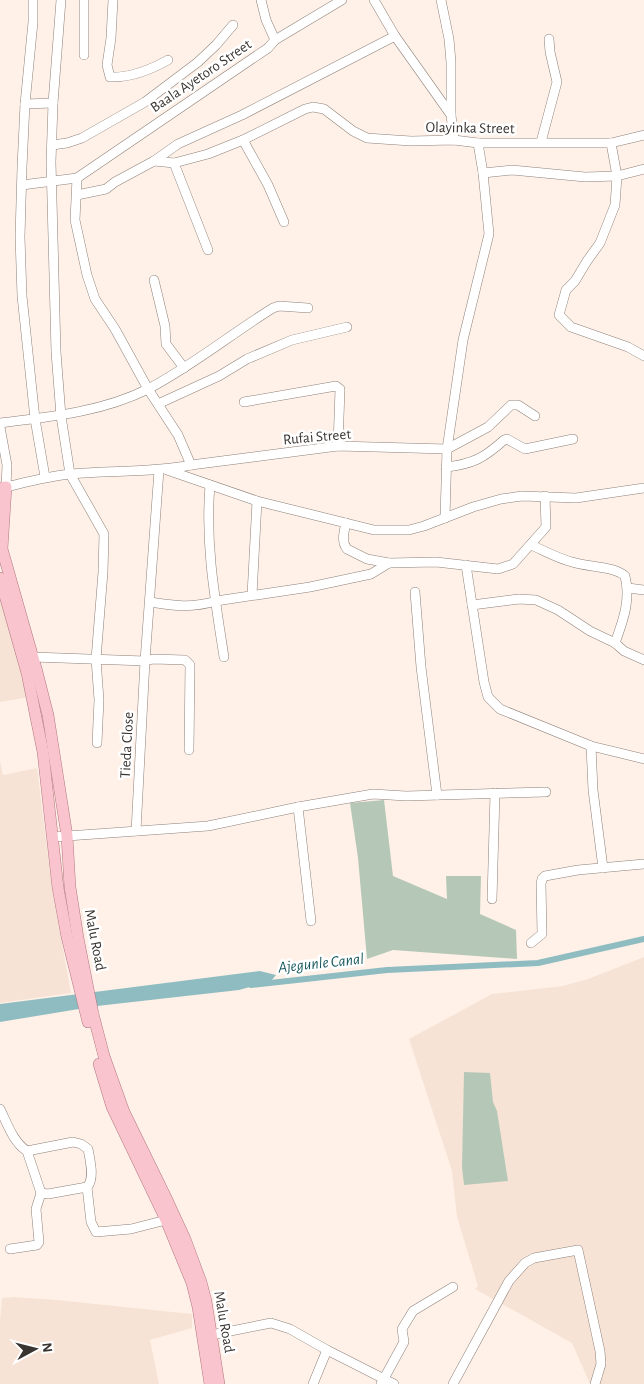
<svg xmlns="http://www.w3.org/2000/svg" width="644" height="1384" font-family="'Alegreya Sans',sans-serif">
	<style>
		.built { fill: #f7e3d5 }
		.green { fill: #b5c8b7 }
		.water { fill: #8ebcc0 }
		.lines { fill: none; stroke-linecap: round; stroke-linejoin: round }
		.canal { stroke: #8ebcc0; stroke-width: 6 }
		.minor-casing { stroke: #8d8179; stroke-width: 10 }
		.major-casing { stroke: #b37882; stroke-width: 12 }
		.minor { stroke: #fff; stroke-width: 9 }
		.major { stroke: #f9c4ce; stroke-width: 11 }
		.labels { text-anchor: middle; dominant-baseline: central; stroke-width: 5; stroke-linejoin: round; paint-order: stroke }
		.street-label { font-size: 15px; fill: #393430; stroke: #fff }
		.water-label { font-size: 16px; font-style: italic; fill: #17585d; stroke: #fff }
	</style>
	<rect width="100%" height="100%" fill="#fff1e8"/>
	<!-- built -->
	<g class="built">
		<path d="M0,586L29,697L0,702Z"/>
		<path d="M0,761L3,775L37,768L52,889L71,993L0,1003Z"/>
		<path d="M644,957V1384H590L572,1343L475,1289L478,1286L457,1217L452,1171L409,1039L492,994L563,986L588,979Z"/>
		<path d="M14,1297L57,1300L192,1314V1328L150,1340L159,1384H0V1320L2,1298Z"/>
	</g>
	<!-- green -->
	<g class="green">
		<path d="M384,800L393,876L447,899L446,876H481L480,914L516,930L517,959L393,950L367,959L358,858L350,803Z"/>
		<path d="M464,1072L490,1073L493,1102L497,1111L508,1181L464,1185L462,1167Z"/>
	</g>
	<!-- water -->
	<path class="water" d="M260,971L276,975L271,981L239,990L97,1006L0,1022V1004Z"/>
	<g class="lines">
		<!-- canal -->
		<path class="canal" d="M251,985L387,970L538,963L644,939"/>
		<defs>
			<g id="minor">
				<path d="M33,0V22L25,104L22,167L20,237L22,296L35,419L45,477"/>
				<path d="M61,0L53,103L51,162L56,352L61,416L70,474L104,534L103,572L96,659L99,700L97,743"/>
				<path d="M113,0L111,38L107,65L110,77C131,78 150,70 168,60"/>
				<path d="M261,0L266,20L275,40"/>
				<path d="M374,0L395,36L451,115L454,140"/>
				<path d="M441,0L449,39L451,62V114"/>
				<path d="M84,55V0"/>
				<path d="M25,104L53,103"/>
				<path d="M243,140L268,185L284,222"/>
				<path d="M541,142L557,82L550,52L549,39"/>
				<path d="M611,143L617,176L615,205L600,243L587,261L575,281L566,290L559,315L571,327L628,347L644,356"/>
				<path d="M52,145L67,143L82,138L145,102L198,62L216,45L233,25"/>
				<path d="M154,161L178,144L242,115L395,36"/>
				<path d="M174,163L208,250"/>
				<path d="M483,173L512,170L585,177L617,176L644,169"/>
				<path d="M77,178L75,220L87,275L95,299L115,329L148,389L178,435L191,465"/>
				<path d="M22,185L77,178L268,48L275,40L342,0"/>
				<path d="M77,195L106,189L115,182L154,161L174,163L208,154L243,140L305,109L313,107L324,109L353,131L367,138L381,139L411,141L454,140L478,143H611L644,135"/>
				<path d="M154,280L165,326L166,344L184,368"/>
				<path d="M244,402L336,386L340,389L338,446"/>
				<path d="M158,404L219,376L247,359L292,340L347,327"/>
				<path d="M0,423C50,417 102,412 148,389C192,366 231,334 273,308L279,306L308,308"/>
				<path d="M0,427L7,465L6,487C27,482 49,476 71,474C111,470 151,473 191,465L338,446L447,449L488,427L511,405H518L535,416"/>
				<path d="M446,467C473,464 484,458 504,440L507,439L525,449L573,439"/>
				<path d="M167,470L257,501L374,530H409L424,526L473,507L501,499L522,496L576,498L644,488"/>
				<path d="M210,485C205,544 215,599 224,657"/>
				<path d="M445,518L447,449L463,340L489,234L483,173L478,143"/>
				<path d="M346,523C344,532 341,541 347,549L367,559L389,563L436,562L498,569L513,564L546,527L545,496"/>
				<path d="M531,545C545,551 557,558 572,562C586,567 615,566 625,576C631,600 623,621 615,643"/>
				<path d="M466,565L484,682L488,697L500,709L591,746L644,759"/>
				<path d="M628,588L644,590"/>
				<path d="M415,592L421,667L437,795"/>
				<path d="M252,595L257,501"/>
				<path d="M150,602C174,606 193,608 216,601L310,587L371,574L389,563"/>
				<path d="M472,605L519,599L536,600L558,610L590,631L615,643L624,651L644,660"/>
				<path d="M33,657L145,661L153,659L185,660L190,665L189,750"/>
				<path d="M591,746L593,790L603,868"/>
				<path d="M298,807L311,921"/>
				<path d="M136,831L145,661L159,470"/>
				<path d="M53,837L208,826L298,807L373,794L406,796L546,792"/>
				<path d="M492,899L495,793"/>
				<path d="M531,943L542,934L541,884L542,879L545,876L578,870L644,864"/>
				<path d="M0,1109C7,1123 13,1142 27,1151L41,1193L48,1194L87,1187L91,1222L96,1232L131,1229L166,1220"/>
				<path d="M27,1151L73,1142L81,1144L88,1149C90,1160 95,1179 87,1187"/>
				<path d="M10,1249L37,1245L39,1242L36,1209L41,1193"/>
				<path d="M207,1334L211,1335L271,1323L290,1329L327,1350L394,1384"/>
				<path d="M313,1384L327,1350"/>
				<path d="M381,1384L404,1342L402,1329L413,1311L453,1287"/>
				<path d="M453,1384L509,1281L525,1263L534,1258L578,1250L600,1351L601,1364L595,1384"/>
			</g>
			<g id="major">
				<path d="M0,488L6,487L2,549L37,672L48,715L67,836L70,887L78,938L93,1014L104,1056L124,1112L167,1200L185,1239L201,1282L206,1301L219,1384"/>
				<path d="M0,578L27,673L43,752L58,888L67,937L88,1022"/>
				<path d="M99,1064L112,1107L166,1220L192,1283L198,1307L210,1384"/>
			</g>
		</defs>
		<!-- minor casing -->
		<use href="#minor" class="minor-casing"/>
		<!-- major casing -->
		<use href="#major" class="major-casing"/>
		<!-- minor -->
		<use href="#minor" class="minor"/>
		<!-- major -->
		<use href="#major" class="major"/>
	</g>
	<g class="labels">
		<!-- street labels -->
		<g class="street-label">
			<text transform="translate(201 76) rotate(-34)">Baala Ayetoro Street</text>
			<text transform="translate(470 128) rotate(1)">Olayinka Street</text>
			<text transform="translate(317 437) rotate(-5)">Rufai Street</text>
			<text transform="translate(127 745) rotate(-87)">Tieda Close</text>
			<text transform="translate(95 940) rotate(79)">Malu Road</text>
			<text transform="translate(224 1322) rotate(80)">Malu Road</text>
		</g>
		<!-- water labels -->
		<g class="water-label">
			<text transform="translate(321 963) rotate(-6)">Ajegunle Canal</text>
		</g>
	</g>
	<!-- north arrow -->
	<g transform="translate(35 1349) rotate(83)" stroke="#ffffff" stroke-width="4" paint-order="stroke">
	<path d="M0-4L9 19L0 12L-9 19Z" fill="#393430"/>
	<text y="-8" font-size="14" font-weight="bold" text-anchor="middle" fill="#393430">N</text>
	</g>
</svg>
